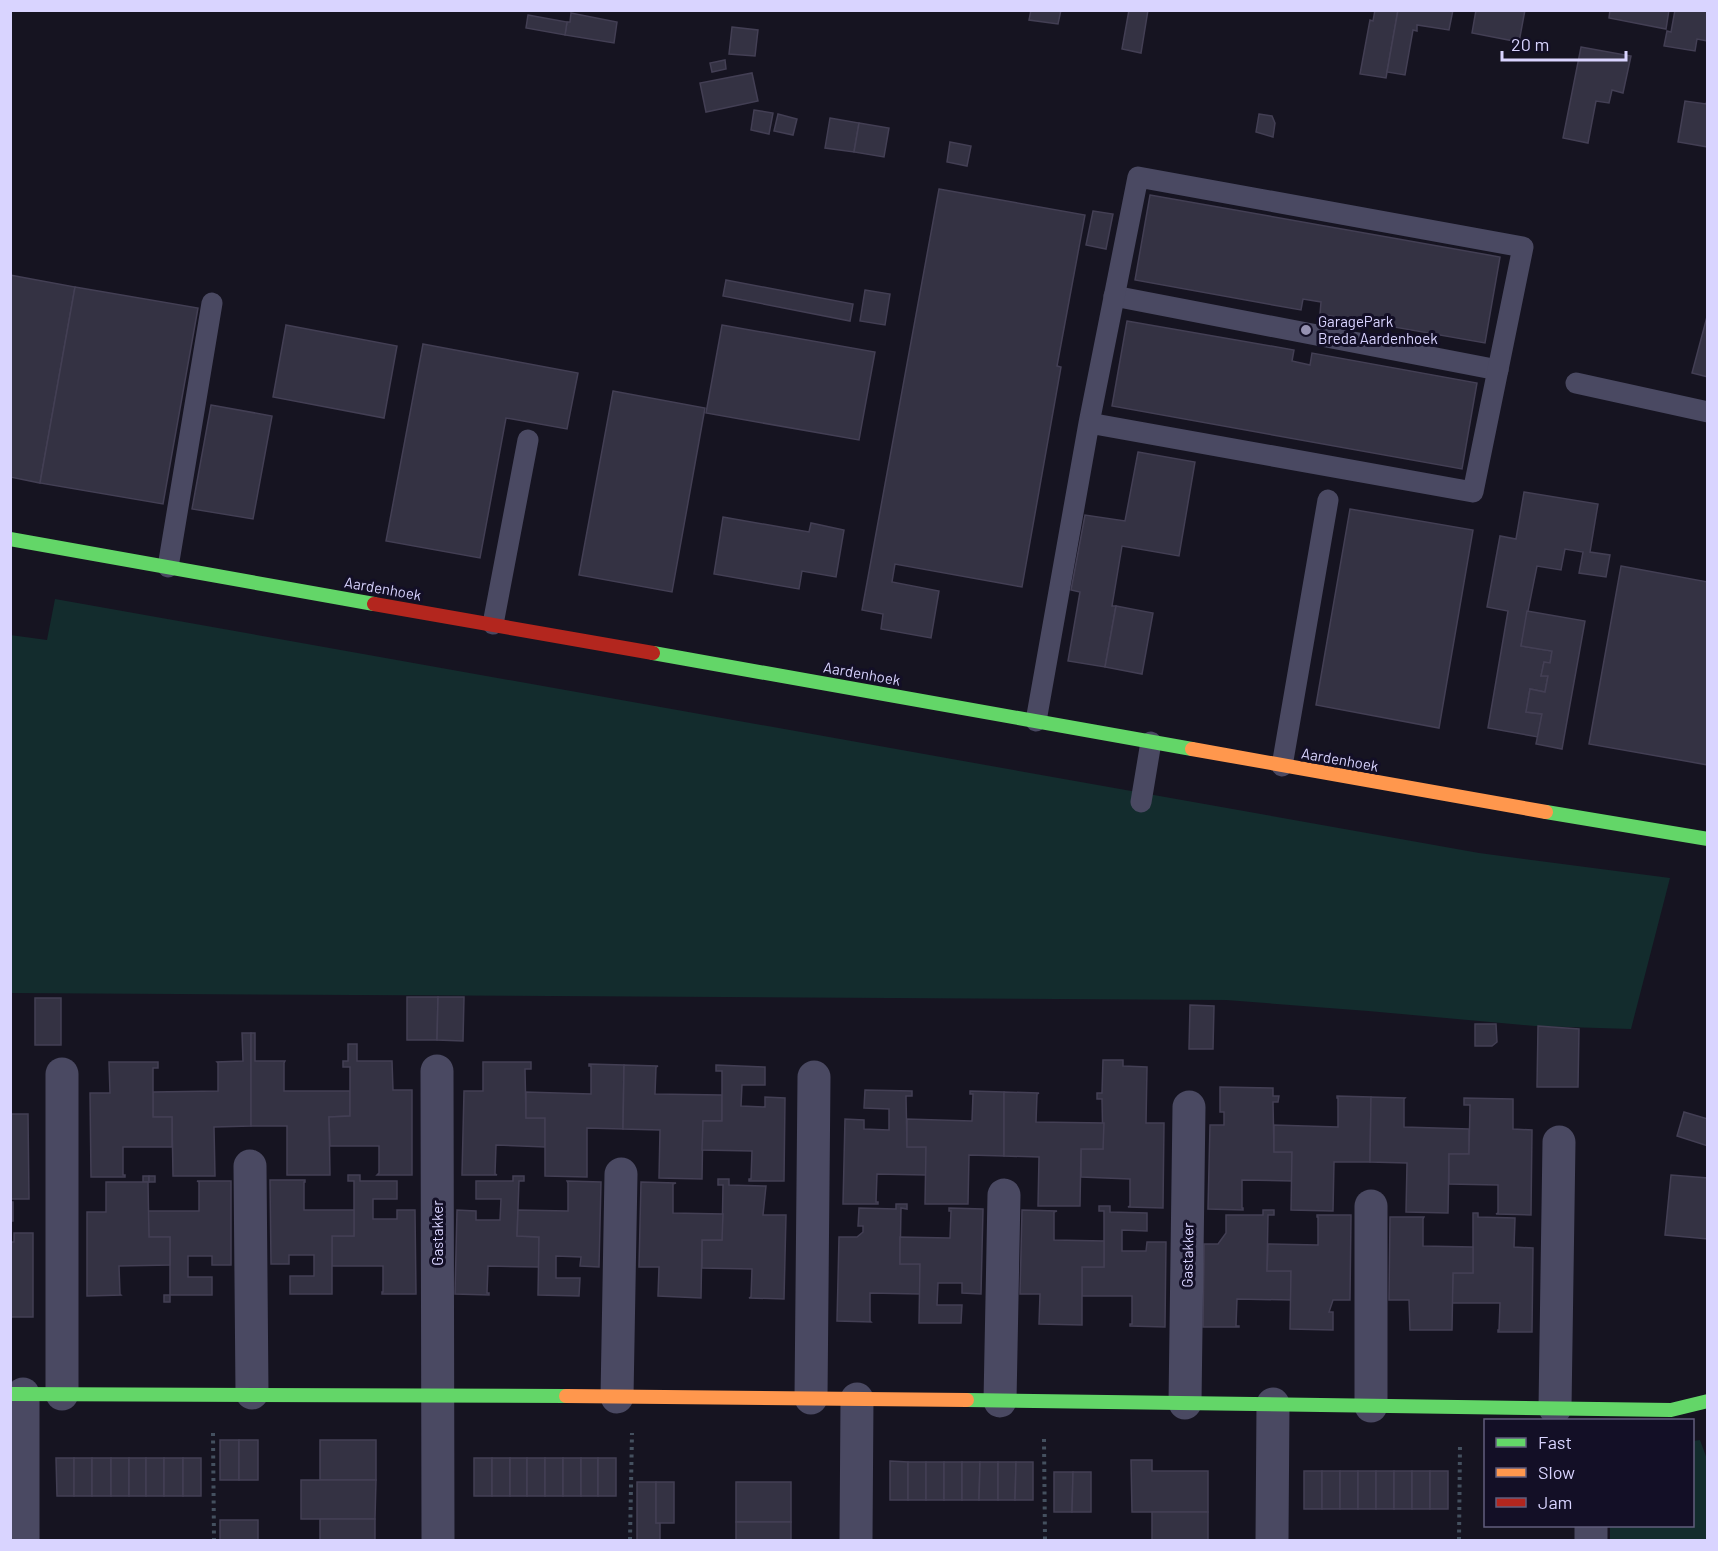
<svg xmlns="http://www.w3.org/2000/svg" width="1718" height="1551" font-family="Barlow,sans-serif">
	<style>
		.green { fill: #132c2d }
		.building { fill: #343243; stroke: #433f54; stroke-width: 1.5 }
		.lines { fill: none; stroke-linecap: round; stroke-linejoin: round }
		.path { stroke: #44505f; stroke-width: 4; stroke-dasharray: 3 4.5; stroke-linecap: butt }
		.lane { stroke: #4a4962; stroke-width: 21 }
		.street { stroke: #4a4962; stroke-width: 33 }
		.fast { stroke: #63d668; stroke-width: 14 }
		.slow { stroke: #ff974d; stroke-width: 14 }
		.jam { stroke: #b3261e; stroke-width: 14 }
		.poi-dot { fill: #9591b1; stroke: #130f26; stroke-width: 2 }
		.labels { text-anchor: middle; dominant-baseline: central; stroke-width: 6; stroke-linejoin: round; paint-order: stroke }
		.poi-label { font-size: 15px; fill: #d9d4ff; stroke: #130f26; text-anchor: start }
		.street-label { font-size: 15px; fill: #d9d4ff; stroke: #130f26 }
	</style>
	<rect width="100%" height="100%" fill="#161421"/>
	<!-- green -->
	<g class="green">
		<path d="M55,599L1479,853L1670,878L1631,1029L1535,1026L1368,1011L1226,1000L11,993L10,635L47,640Z"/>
		<path d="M1700,1440L1707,1459V1540H1610V1526H1692L1693,1441Z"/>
	</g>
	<!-- building -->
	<g class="building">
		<path d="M1031,10H1061L1058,24L1029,20Z"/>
		<path d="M1129,10H1148L1141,53L1122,49Z"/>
		<path d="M1375,10H1398L1386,78L1360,74L1370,20L1373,21Z"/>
		<path d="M1398,10H1453L1449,30L1417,25V31L1413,30L1405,75L1387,72Z"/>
		<path d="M1476,10H1525L1519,42L1472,33Z"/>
		<path d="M1610,10H1669L1666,29L1609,18Z"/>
		<path d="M1675,10H1708V41L1697,39L1695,51L1664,46L1667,31L1671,32Z"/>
		<path d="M571,13L617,22L614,43L565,35L567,22H570Z"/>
		<path d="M528,15L567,22L565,35L526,28Z"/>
		<path d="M732,27L758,30L755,56L729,54Z"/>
		<path d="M1581,47L1631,56L1623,93L1612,90L1609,103L1596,101L1588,143L1563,138Z"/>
		<path d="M725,60L726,69L712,72L710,63Z"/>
		<path d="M752,73L758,101L706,112L700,83Z"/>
		<path d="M1708,97V147L1678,142L1685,101L1706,104Z"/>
		<path d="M754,110L773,113L769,134L751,130Z"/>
		<path d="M778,114L797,119L793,135L774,131Z"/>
		<path d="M1259,114L1272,116L1275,123L1273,137L1256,132Z"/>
		<path d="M830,118L859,123L854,152L825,148Z"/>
		<path d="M859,123L889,128L884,157L854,152Z"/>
		<path d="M950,142L971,146L967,166L947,162Z"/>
		<path d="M939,189L1085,215L1057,366L1061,367L1022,587L895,564L892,582L939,591L931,638L881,629L883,614L862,610Z"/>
		<path d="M1150,195L1500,257L1485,343L1320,314L1321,302L1303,299L1301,310L1135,280Z"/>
		<path d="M1093,211L1113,214L1106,249L1086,245Z"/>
		<path d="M10,275L75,287L40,483L10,477Z"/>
		<path d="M726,280L853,304L850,321L723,296Z"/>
		<path d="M75,287L198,308L163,504L40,483Z"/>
		<path d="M865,290L890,294L885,325L860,321Z"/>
		<path d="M1708,313V377L1692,373Z"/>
		<path d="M1127,321L1294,350L1292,361L1310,365L1312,353L1477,383L1462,469L1112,406Z"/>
		<path d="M286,325L397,346L384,418L273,397Z"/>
		<path d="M722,325L875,352L859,440L706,413Z"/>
		<path d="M423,344L578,373L567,429L506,418L480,558L386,541Z"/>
		<path d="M613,391L705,408L672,592L579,575Z"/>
		<path d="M211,405L272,416L253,519L192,509Z"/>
		<path d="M1138,452L1195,462L1179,556L1122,546L1112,606H1116L1105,667L1068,661L1080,592L1071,590L1085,515L1125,521Z"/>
		<path d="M1524,492L1598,504L1590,552L1610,555L1606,577L1579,573L1583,552L1565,549L1561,570L1537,566L1521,646L1552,651L1550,663L1544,662L1541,676H1548L1545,692L1530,689L1526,712L1542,714L1538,737L1488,728L1508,611L1487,607L1500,536L1516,539Z"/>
		<path d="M1350,509L1473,530L1439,728L1316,705Z"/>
		<path d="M723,517L809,532L811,523L844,530L836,577L802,571L799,589L714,574Z"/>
		<path d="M1621,566L1708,582V765L1589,744Z"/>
		<path d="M1116,606L1153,613L1142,674L1105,667Z"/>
		<path d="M1527,611L1585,621L1562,749L1536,744L1542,714L1526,712L1530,689L1545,692L1548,676H1541L1544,662L1550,663L1552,651L1521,646Z"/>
		<path d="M407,997H438L437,1040H407Z"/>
		<path d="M438,997H464L463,1041L437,1040Z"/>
		<rect x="35" y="998" width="26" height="47"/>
		<path d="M1190,1005L1214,1006L1213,1049H1189Z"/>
		<path d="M1475,1024H1496L1497,1042L1492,1046H1475Z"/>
		<path d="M1538,1026L1579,1029L1578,1087H1537Z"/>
		<path d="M242,1033H251V1126L214,1127L215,1176H173L172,1117H153V1092L218,1091V1063L217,1062L243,1061Z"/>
		<path d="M251,1033H255V1061H285L284,1063V1091H350V1116L329,1117L330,1175H287V1126H251Z"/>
		<path d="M348,1044H357V1061H392L393,1090H412V1175H377L379,1173V1146H330L329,1117L350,1116V1067H343V1061H348Z"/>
		<path d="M1103,1060H1123V1066L1147,1067L1146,1123H1164L1163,1208L1128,1207L1130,1206V1179L1081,1177V1149H1103L1102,1099H1097V1093H1102Z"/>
		<path d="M109,1062H158V1068H153V1117H172V1147H123V1175H125V1177H91L90,1093H110Z"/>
		<path d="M483,1062H531V1069H525L526,1118H545V1147L496,1145L495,1174L497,1175H462L464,1091H483Z"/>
		<path d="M589,1064L624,1065L623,1129L587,1128V1177L545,1176V1118H526V1092L591,1094V1066H589Z"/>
		<path d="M624,1065L658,1066L656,1067L655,1094L722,1095V1121H703L702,1179L659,1178L660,1130L623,1129Z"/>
		<path d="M716,1065L765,1067V1085H742L741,1106L765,1107V1097L785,1098L784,1181H749V1179H751L752,1151L702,1150L703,1121H722V1071H716Z"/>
		<path d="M1220,1087L1273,1088V1096H1279L1278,1102H1273L1274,1152H1292V1181L1242,1180V1208H1243V1210L1208,1209L1210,1125H1224V1112H1220Z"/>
		<path d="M865,1090L912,1091V1096H906L907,1147H926V1175L877,1174L876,1202H878V1204H843L845,1119L864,1120V1129L889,1130V1109L864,1108Z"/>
		<path d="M970,1091L1004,1092V1156L969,1155L968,1204H925L926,1147H907V1119L972,1121L973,1094H970Z"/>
		<path d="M1004,1092L1039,1093L1037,1094L1036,1122L1104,1123L1103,1149H1081L1080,1206H1038L1039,1157L1004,1156Z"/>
		<path d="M1337,1096L1371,1097L1370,1162H1334L1333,1211L1291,1210L1292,1152H1274V1125L1338,1127V1098H1337Z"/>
		<path d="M1371,1097L1405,1098L1404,1099V1127L1469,1129V1154H1449L1448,1213L1406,1212L1407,1163L1370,1162Z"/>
		<path d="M1464,1098L1513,1099V1129L1532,1130L1531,1215L1496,1214L1498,1213V1185L1449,1184V1154H1469L1470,1105H1464Z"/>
		<path d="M1684,1112L1708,1119V1146L1677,1136Z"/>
		<path d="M10,1114H28L29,1199H10Z"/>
		<path d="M348,1175H360V1181H397V1199H373V1219H397V1210H415L416,1294H382V1292H383V1266H332V1236H354V1181H348Z"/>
		<path d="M1671,1175L1708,1178V1239L1665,1235Z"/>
		<rect x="143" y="1176" width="6" height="6"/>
		<rect x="149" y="1176" width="6" height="6"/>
		<path d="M513,1176H524V1181H519L517,1236L539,1237V1267L488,1266L487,1293H489V1295L455,1294L457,1210L476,1211V1220H500L501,1199H476V1181H513Z"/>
		<path d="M718,1179H729V1185L766,1186L763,1215H786L784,1299L749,1298L751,1297L752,1269L702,1268V1240H722L723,1185H718Z"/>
		<path d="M270,1180H305V1182H304V1210H354V1236H332V1294H290V1276H314V1255H289V1264H271Z"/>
		<path d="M197,1181H231V1265H212V1256H188V1277H212V1295H170V1237H149L148,1211H199V1182Z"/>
		<path d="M567,1181L601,1182L599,1267L580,1266L581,1257L556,1256V1278H580L579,1296L538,1295L539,1237L517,1236L518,1210L568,1211V1183Z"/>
		<path d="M106,1182H148L149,1237H170V1265L119,1266L120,1294L121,1295L87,1296V1212H106Z"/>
		<path d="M641,1182L676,1183L673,1184V1213L723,1214L722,1240H702L701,1298L658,1296L659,1267H639Z"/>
		<rect x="10" y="1202" width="3" height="19"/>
		<path d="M896,1204H907V1209L901,1208L900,1264H920V1294L870,1293V1321L871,1322L837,1321L839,1237H857L863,1232V1226H858L859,1208L896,1209Z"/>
		<path d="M1099,1206H1110V1212L1147,1213V1231L1122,1230V1251H1146L1147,1242H1166L1165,1327L1130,1326V1324H1132V1296H1082V1267H1104V1211H1099Z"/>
		<path d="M949,1208L983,1209L981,1294L962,1293V1283H938L937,1305H962L961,1323H919L920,1264H900V1237L950,1238L951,1211H949Z"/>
		<path d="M1022,1210L1057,1211L1054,1212V1240L1104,1241V1267H1082V1325L1039,1324L1040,1294H1020Z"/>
		<path d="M1263,1210H1274V1215H1268L1267,1271H1291V1300L1237,1299L1236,1326H1239V1327H1203L1204,1244H1218L1226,1233V1215H1263Z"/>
		<path d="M1473,1213H1478V1217L1515,1218L1514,1247L1533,1248L1532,1332H1498V1330H1499L1500,1303H1452L1453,1273H1473Z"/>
		<path d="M1317,1215H1351L1350,1300H1333L1329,1312H1333V1330L1290,1329L1291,1271H1267L1268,1244L1318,1245V1217H1317Z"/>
		<path d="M1390,1217H1424L1423,1219V1246L1473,1247V1273H1453L1452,1330H1410L1409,1300H1389Z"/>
		<path d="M14,1233H33V1317H10V1242H14Z"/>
		<rect x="164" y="1295" width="6" height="7"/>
		<rect x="220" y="1440" width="19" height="40"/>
		<rect x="239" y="1440" width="19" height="40"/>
		<rect x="320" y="1440" width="56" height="40"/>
		<path d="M56,1458H74V1496H57Z"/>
		<rect x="74" y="1458" width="18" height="38"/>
		<rect x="92" y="1458" width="19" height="38"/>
		<rect x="111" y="1458" width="18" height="38"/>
		<rect x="129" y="1458" width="17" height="38"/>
		<rect x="146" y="1458" width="18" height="38"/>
		<rect x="164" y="1458" width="19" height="38"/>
		<rect x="183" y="1458" width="18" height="38"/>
		<rect x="474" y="1458" width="18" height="38"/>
		<rect x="492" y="1458" width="18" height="38"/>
		<rect x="510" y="1458" width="17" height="38"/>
		<rect x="527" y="1458" width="18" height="38"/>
		<rect x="545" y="1458" width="18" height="38"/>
		<rect x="563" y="1458" width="18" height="38"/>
		<rect x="581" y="1458" width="17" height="38"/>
		<rect x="598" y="1458" width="18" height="38"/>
		<path d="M1131,1460H1152V1471H1208V1512H1132Z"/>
		<path d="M890,1461L908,1462V1500H890Z"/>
		<rect x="908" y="1462" width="18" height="38"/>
		<rect x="926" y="1462" width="18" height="38"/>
		<rect x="944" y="1462" width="18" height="38"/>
		<path d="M962,1462H980L979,1500H962Z"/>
		<path d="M980,1462H998V1500H979Z"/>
		<path d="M998,1462H1016L1015,1500H998Z"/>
		<path d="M1016,1462H1033V1500H1015Z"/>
		<rect x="1304" y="1471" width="18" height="38"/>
		<rect x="1322" y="1471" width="18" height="38"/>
		<rect x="1340" y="1471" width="18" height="38"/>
		<rect x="1358" y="1471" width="18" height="38"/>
		<rect x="1376" y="1471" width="18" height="38"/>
		<rect x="1394" y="1471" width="18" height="38"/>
		<rect x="1412" y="1471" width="18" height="38"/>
		<rect x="1430" y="1471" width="18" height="38"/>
		<path d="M1054,1472H1073L1072,1512H1054Z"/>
		<path d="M1073,1472H1091V1512H1072Z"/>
		<path d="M301,1480H376L375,1519H301Z"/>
		<path d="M637,1482H656V1523H660V1540H637Z"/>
		<rect x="656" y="1482" width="18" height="41"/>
		<rect x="736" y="1482" width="55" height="40"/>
		<rect x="1152" y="1512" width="56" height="28"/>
		<rect x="320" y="1519" width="55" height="21"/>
		<rect x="220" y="1520" width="38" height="20"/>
		<rect x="736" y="1522" width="55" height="18"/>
	</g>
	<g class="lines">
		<!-- path -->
		<g class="path">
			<path d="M213,1433L214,1540"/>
			<path d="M1044,1439L1045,1540"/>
			<path d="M630,1540L632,1433"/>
			<path d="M1459,1540L1460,1445"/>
		</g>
		<!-- lane -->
		<g class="lane">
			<path d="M1114,296L1498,370"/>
			<path d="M1576,383L1708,412"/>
			<path d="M168,567L212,303"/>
			<path d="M493,624L528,440"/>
			<path d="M1036,721L1089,423L1138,177L1523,247L1473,492L1089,423"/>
			<path d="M1282,766L1328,500"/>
			<path d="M1141,802L1151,742"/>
		</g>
		<!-- street -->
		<g class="street">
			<path d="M437,1071L438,1540"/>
			<path d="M62,1074V1394"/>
			<path d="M250,1166L252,1393"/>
			<path d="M23,1394V1540"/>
			<path d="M617,1397L621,1174"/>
			<path d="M811,1398L814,1077"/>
			<path d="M1000,1401L1004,1195"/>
			<path d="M1185,1403L1189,1107"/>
			<path d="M1371,1406V1206"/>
			<path d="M1555,1408L1559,1142"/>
			<path d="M1591,1526V1540"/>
			<path d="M856,1540L857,1399"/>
			<path d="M1272,1540L1273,1404"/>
		</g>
		<!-- fast -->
		<g class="fast">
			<path d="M10,539L374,604"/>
			<path d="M653,653L1192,749"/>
			<path d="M1546,812L1708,839"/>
			<path d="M10,1394L566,1396"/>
			<path d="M967,1400L1671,1410L1708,1401"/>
		</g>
		<!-- slow -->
		<g class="slow">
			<path d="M1192,749L1546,812"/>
			<path d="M566,1396L967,1400"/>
		</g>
		<!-- jam -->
		<path class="jam" d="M374,604L653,653"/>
	</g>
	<!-- markers -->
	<circle class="poi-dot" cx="1306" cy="330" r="6"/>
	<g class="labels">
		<!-- poi labels -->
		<g class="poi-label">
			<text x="1318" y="321">GaragePark<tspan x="1318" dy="17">Breda Aardenhoek</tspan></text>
		</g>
		<!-- street labels -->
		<g class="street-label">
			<text transform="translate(383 588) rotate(10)">Aardenhoek</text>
			<text transform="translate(862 673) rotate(10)">Aardenhoek</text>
			<text transform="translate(1340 759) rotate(10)">Aardenhoek</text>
			<text transform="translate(437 1233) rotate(-90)">Gastakker</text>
			<text transform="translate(1187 1255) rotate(-89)">Gastakker</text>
		</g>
	</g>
	<!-- border -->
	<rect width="1718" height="1551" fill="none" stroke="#d9d4ff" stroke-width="24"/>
	<!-- legend -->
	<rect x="1484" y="1419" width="210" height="108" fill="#130f26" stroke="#625e7d" stroke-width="1.5"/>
	<rect x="1496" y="1438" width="30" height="9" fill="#63d668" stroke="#625e7d" stroke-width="1.5"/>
	<text x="1538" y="1449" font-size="18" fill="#d9d4ff">Fast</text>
	<rect x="1496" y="1468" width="30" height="9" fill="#ff974d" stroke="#625e7d" stroke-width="1.5"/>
	<text x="1538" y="1479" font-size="18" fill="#d9d4ff">Slow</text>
	<rect x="1496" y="1498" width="30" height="9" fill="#b3261e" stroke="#625e7d" stroke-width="1.5"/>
	<text x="1538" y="1509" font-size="18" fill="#d9d4ff">Jam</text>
	<!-- scale -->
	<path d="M1502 51v9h124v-9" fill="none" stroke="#d9d4ff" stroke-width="3"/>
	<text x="1511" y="51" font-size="18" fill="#d9d4ff" stroke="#130f26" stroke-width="4.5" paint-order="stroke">20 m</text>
</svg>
